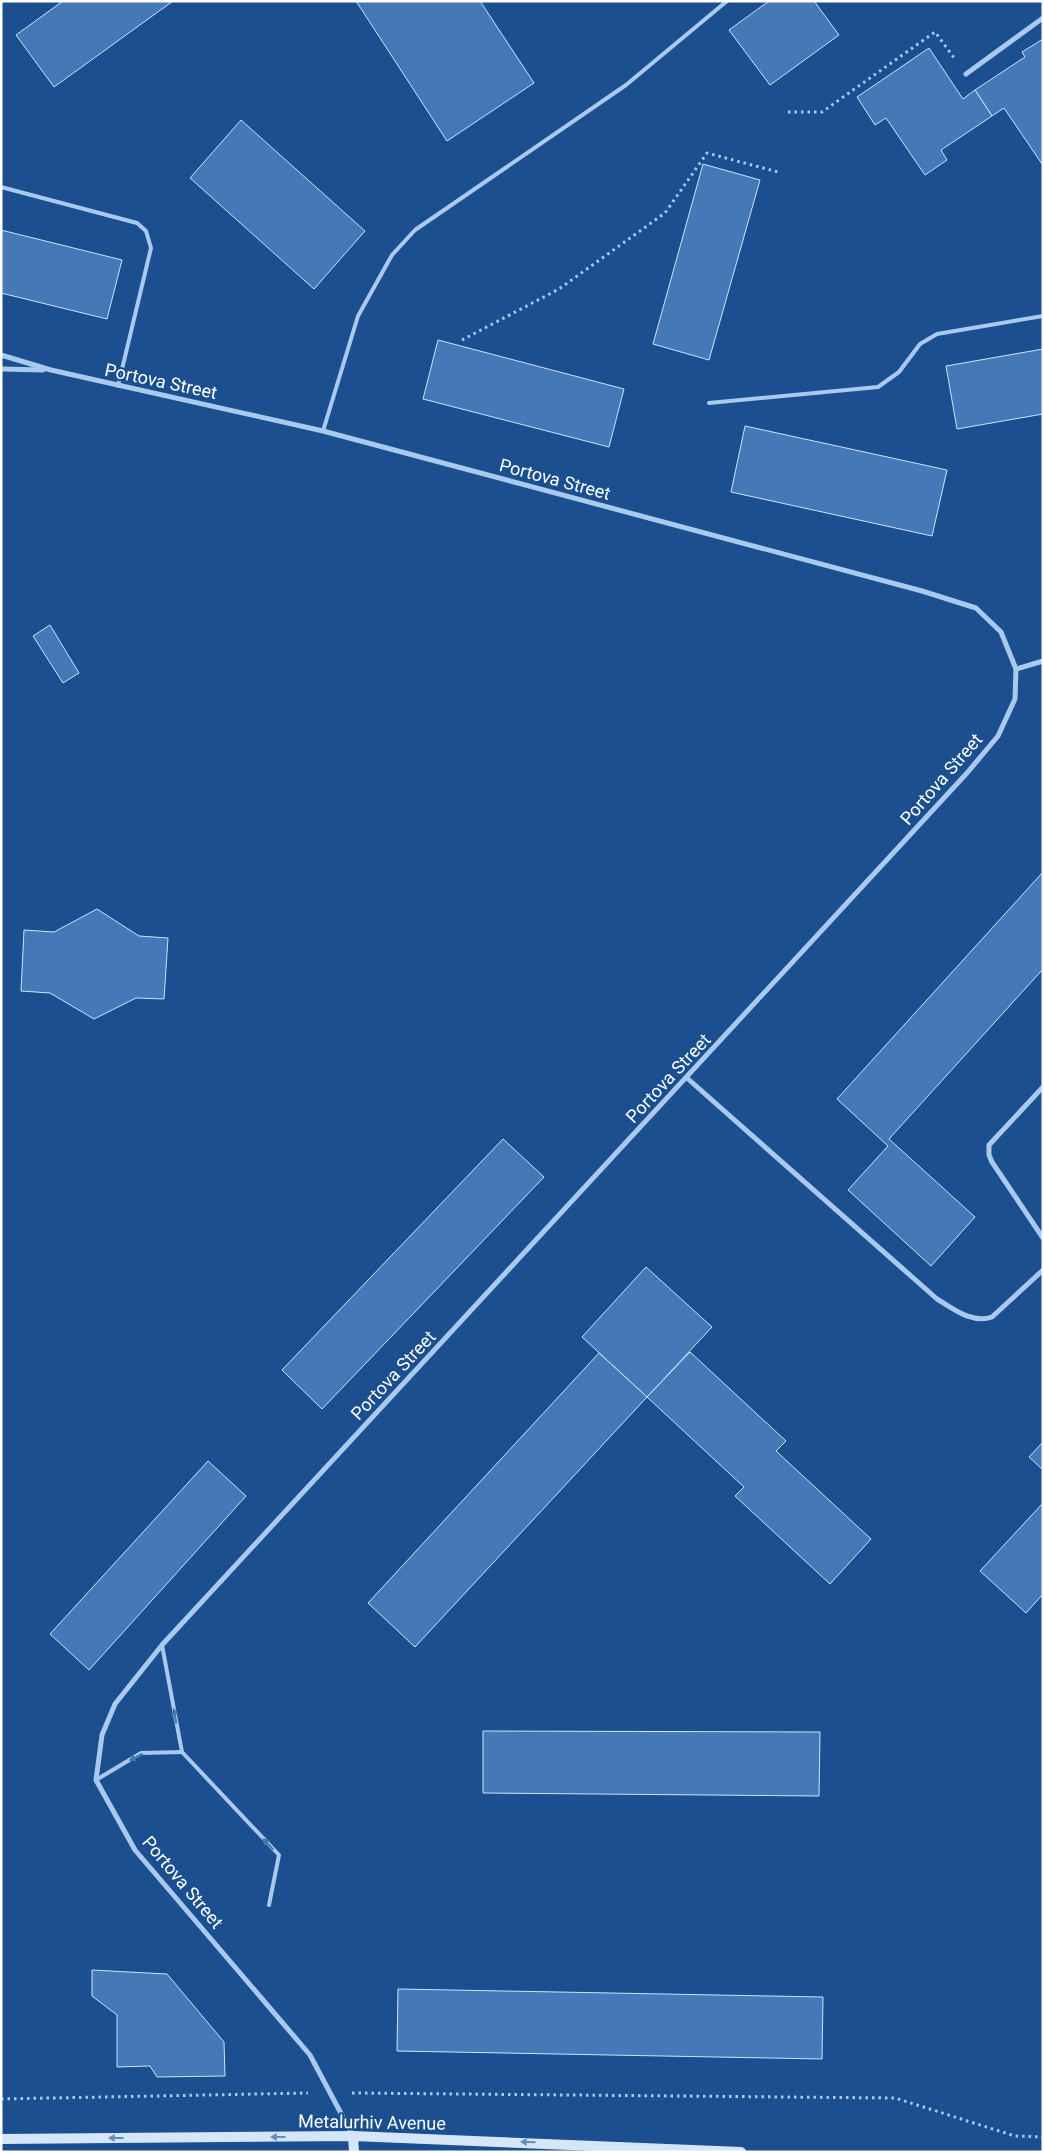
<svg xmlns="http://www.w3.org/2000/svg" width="1044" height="2153" font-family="Roboto,sans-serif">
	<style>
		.building { fill: #4478b7; stroke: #cfe3fa }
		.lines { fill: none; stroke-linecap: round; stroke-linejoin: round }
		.path { stroke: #a9c9ee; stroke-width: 3; stroke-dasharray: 2.5 4; stroke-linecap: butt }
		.service { stroke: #a9c9ee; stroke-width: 4 }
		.minor { stroke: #a9c9ee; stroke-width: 5 }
		.secondary { stroke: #d6e6fa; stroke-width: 10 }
		.oneway { fill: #4674ac }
		.oneway2 { fill: #668bba }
		.labels { text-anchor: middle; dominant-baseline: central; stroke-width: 4.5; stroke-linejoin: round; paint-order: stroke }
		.street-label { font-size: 18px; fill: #fff; stroke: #1b4f8f }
	</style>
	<rect width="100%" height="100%" fill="#1b4f8f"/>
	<!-- building -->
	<g class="building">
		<path d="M63,1H173L54,87L16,35Z"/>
		<path d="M356,1H480L534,83L447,141Z"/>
		<path d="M769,1H814L839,35L770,85L729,30Z"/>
		<path d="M1043,39V164H1042L1004,108L992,116L975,90L1025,57L1022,52Z"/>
		<path d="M929,48L963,99L975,90L992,116L941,150L947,160L925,175L886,118L875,125L857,97Z"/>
		<path d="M241,120L365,231L314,289L190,178Z"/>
		<path d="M703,164L760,180L709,360L653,344Z"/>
		<path d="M1,230L122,260L107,319L1,293Z"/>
		<path d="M438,340L624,389L609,447L423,399Z"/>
		<path d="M1043,349V414L957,429L946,366Z"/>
		<path d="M745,426L947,470L932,536L731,492Z"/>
		<path d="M50,625L79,673L63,683L33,636Z"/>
		<path d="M1043,872V969L889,1139L975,1217L931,1266L848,1190L888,1146L837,1099Z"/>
		<path d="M97,909L139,936L168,938L164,999L136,998L94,1019L50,993L21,991L24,930L54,932Z"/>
		<path d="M503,1139L544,1177L322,1409L282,1370Z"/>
		<path d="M646,1267L712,1327L647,1397L582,1337Z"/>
		<path d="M690,1352L786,1441L776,1451L871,1539L830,1584L735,1496L744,1487L647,1397Z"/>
		<path d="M599,1353L647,1397L415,1647L368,1603Z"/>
		<path d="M1043,1442V1470L1029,1457Z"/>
		<path d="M208,1461L246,1496L89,1670L50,1634Z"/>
		<path d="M1043,1503V1594L1026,1613L980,1571Z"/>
		<path d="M483,1731L820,1732L819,1796L483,1793Z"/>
		<path d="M92,1970L167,1974L224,2042L225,2076L157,2077L150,2066L117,2067V2015L92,1996Z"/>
		<path d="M398,1989L823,1997L822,2059L397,2051Z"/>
	</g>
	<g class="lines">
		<!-- path -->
		<g class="path">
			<path d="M788,112H822L935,32L955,59"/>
			<path d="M462,340L559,289L665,213L707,153L778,172"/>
			<path d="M352,2093L895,2098L1015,2136L1043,2137"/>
			<path d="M1,2099L308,2093"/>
		</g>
		<!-- service -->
		<g class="service">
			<path d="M1,187L137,223L146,231L151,248L118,386"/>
			<path d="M709,403L878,387L899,372L920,344L937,334L1043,316"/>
			<path d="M323,431L358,316L392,255L415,230L626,85L727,1"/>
			<path d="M162,1645L182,1752L279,1855L269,1905"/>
			<path d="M96,1780L141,1753L182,1752"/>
		</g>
		<!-- minor -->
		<g class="minor">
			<path d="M966,74L1043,18"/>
			<path d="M1,355L51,370L323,431L922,591L976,608L1001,632L1016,669L1015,699L998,736L967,773L162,1645L115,1704L102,1735L96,1780L135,1850L310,2055L353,2136"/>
			<path d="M1,369L43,370"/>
			<path d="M1016,669L1043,661"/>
			<path d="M687,1078L937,1299C954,1309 972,1324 992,1317L1043,1270"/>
			<path d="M1043,1087L989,1145V1155L992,1162L1043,1238"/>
		</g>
		<!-- secondary -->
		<g class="secondary">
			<path d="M353,2136L354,2152"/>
			<path d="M1,2139L353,2136L741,2152"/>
		</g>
	</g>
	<!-- one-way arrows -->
	<defs><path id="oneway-solid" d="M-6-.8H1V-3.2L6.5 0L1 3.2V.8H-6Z" transform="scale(1.25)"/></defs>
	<g class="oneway">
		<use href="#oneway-solid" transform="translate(175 1716) rotate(-100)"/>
		<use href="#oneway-solid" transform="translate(136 1757) rotate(153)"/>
		<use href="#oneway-solid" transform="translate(268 1844) rotate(-133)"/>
	</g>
	<g class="oneway2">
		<use href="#oneway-solid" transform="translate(278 2137) rotate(180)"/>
		<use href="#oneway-solid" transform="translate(116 2138) rotate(180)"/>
		<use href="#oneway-solid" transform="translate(528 2142) rotate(-178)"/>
	</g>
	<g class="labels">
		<!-- street labels -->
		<g class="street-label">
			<text transform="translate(161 381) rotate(12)">Portova Street</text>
			<text transform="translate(555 479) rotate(15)">Portova Street</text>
			<text transform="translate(941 779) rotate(-49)">Portova Street</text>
			<text transform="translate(668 1078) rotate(-47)">Portova Street</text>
			<text transform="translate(393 1375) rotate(-47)">Portova Street</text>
			<text transform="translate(183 1882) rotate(50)">Portova Street</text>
			<text transform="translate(372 2122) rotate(1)">Metalurhiv Avenue</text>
		</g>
	</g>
	<!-- border -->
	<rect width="1044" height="2153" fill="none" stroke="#ffffff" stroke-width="5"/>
</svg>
